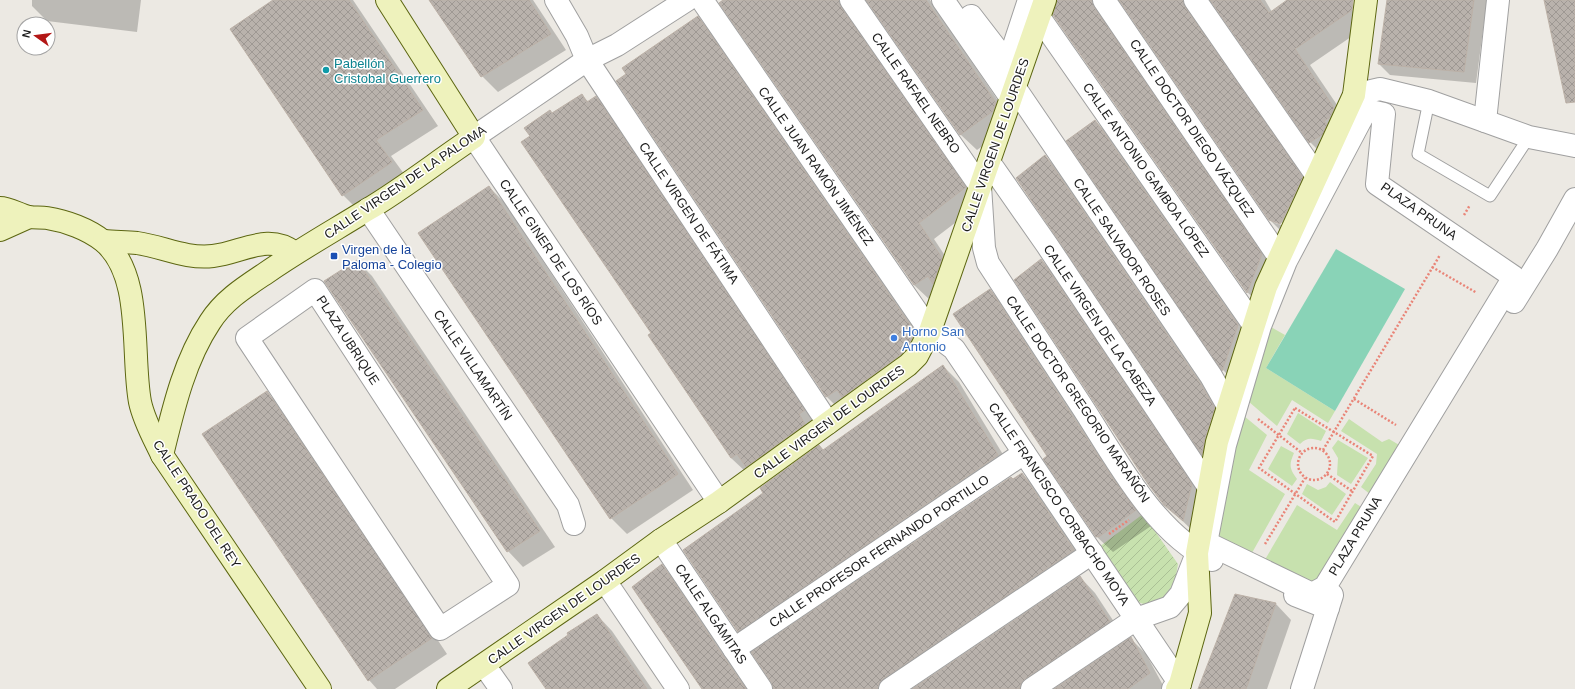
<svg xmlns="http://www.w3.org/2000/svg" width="1575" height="689" font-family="Arial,sans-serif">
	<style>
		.grass { fill: #c7e1ae }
		.garden { fill: url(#garden-furrows) }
		.pitch { fill: #89d3b7 }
		.shadow { fill: #0003; fill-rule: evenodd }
		.building { fill: url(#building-cross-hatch); stroke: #bcb1a7 }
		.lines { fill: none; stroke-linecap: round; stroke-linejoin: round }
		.lane-casing { stroke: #a0a0a0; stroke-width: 13 }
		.street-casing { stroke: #a0a0a0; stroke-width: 24 }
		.secondary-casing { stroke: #5c6611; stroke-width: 24 }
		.path { stroke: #e98477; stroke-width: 2.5; stroke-dasharray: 2 2; stroke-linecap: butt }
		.lane { stroke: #fff; stroke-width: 11 }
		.street { stroke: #fff; stroke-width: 22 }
		.secondary { stroke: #eef2bc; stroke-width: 22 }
		.culture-dot { fill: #0f9aa8; stroke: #fff; stroke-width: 1.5 }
		.transit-dot { fill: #1a4fb4; stroke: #fff; stroke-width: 1.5 }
		.shop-dot { fill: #3f7fe0; stroke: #fff; stroke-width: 1.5 }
		.labels { text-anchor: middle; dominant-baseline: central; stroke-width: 3; stroke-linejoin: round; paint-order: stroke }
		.culture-label { font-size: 13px; fill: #0d838f; stroke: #fff; text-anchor: start }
		.street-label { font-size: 13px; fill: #1c1c1c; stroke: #fff }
		.transit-label { font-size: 13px; fill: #164399; stroke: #fff; text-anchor: start }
		.shop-label { font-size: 13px; fill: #366cbe; stroke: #fff; text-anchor: start }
	</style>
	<defs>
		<pattern id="garden-furrows" width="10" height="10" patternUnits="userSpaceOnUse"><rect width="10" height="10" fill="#c7e1ae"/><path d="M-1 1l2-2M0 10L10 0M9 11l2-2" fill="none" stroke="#aac095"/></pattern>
		<pattern id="building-cross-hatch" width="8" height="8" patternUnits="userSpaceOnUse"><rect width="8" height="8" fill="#b9b2ac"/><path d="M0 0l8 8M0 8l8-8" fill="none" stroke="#9e9893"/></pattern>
	</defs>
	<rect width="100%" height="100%" fill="#ece9e3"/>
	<!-- grass -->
	<g class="grass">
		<path d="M1264,323L1285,335L1266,368L1335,411L1328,423L1292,400L1277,426L1241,395Z"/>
		<path d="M1238,411L1267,435L1249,470L1285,494L1248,560L1216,544Z"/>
		<path d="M1298,413L1326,431L1321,441C1312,438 1307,437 1300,444L1287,434Z"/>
		<path d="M1349,419L1382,442L1389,439L1406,449L1375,498L1361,487L1376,464L1377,454L1341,431Z"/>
		<path d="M1338,440L1368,458L1351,484L1337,475L1338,458L1332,448Z"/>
		<path d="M1281,446L1294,453C1289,465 1289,468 1297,479L1292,486L1268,469Z"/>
		<path d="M1330,482L1346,494L1332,515L1302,494L1307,484L1318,490L1326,487Z"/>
		<path d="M1355,503L1366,510L1319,583L1311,586L1263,563L1297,505L1337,530Z"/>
	</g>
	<!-- garden -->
	<path class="garden" d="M1143,514L1178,564C1174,588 1174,593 1152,607L1135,601L1099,547Z"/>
	<!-- pitch -->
	<path class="pitch" d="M1336,249L1405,289L1335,411L1266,368Z"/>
	<!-- shadow -->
	<g class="shadow">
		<path d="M32,0H141L137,32L47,21L32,6Z"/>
		<path d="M275,0H353L438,126L391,156L407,178L359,211L343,195L231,30Z"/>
		<path d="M429,0H533L566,50L498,92L482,76Z"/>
		<path d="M725,0H930L1011,120L1009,127L977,150L961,135L870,4L867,3L860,5L981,203L934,239L957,274L930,300L914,285L720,3Z"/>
		<path d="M1058,0H1265L1272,12L1289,0H1346L1364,28L1310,65L1350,124L1326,158L1310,142L1214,4L1210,3L1318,194L1286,236L1270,220L1123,4L1119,3L1277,271L1263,307L1247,292L1054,15ZM1272,220L1286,224L1285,226L1275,223Z"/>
		<path d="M1388,0H1487L1476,83L1390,75L1379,64Z"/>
		<path d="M697,17L713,33L931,348L842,412L827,397Z"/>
		<path d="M581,95L589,102L596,97L611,113L820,426L747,473L731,458L652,333L531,136L553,114Z"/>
		<path d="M1095,121L1111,137L1254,341L1238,385L1223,370L1067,141Z"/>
		<path d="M1045,156L1061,172L1216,399L1230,424L1218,469L1203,454L1058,237Z"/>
		<path d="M489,187L505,203L693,490L627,534L611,518Z"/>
		<path d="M1041,260L1057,276L1207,501L1198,536L1165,504Z"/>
		<path d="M357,261L372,276L555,547L523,567L508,551Z"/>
		<path d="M990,290L1006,306L1127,493L1151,526L1113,552L1097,537L1044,459L1048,456Z"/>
		<path d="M943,366L959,382L1013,471L754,647L738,631L765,493L819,446L824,451Z"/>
		<path d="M267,393L283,408L447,654L395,689H377L369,680Z"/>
		<path d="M1022,474L1038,489L1089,565L906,689H774L1013,480Z"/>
		<path d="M662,566L677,581L750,689H704Z"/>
		<path d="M1080,577L1095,593L1124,637L1048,689H914Z"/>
		<path d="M1236,595L1276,604L1291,620L1267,689H1199Z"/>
		<path d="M597,615L612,631L652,689H547Z"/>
		<path d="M1131,639L1146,654L1165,689H1056Z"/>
	</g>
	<!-- building -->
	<g class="building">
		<path d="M273,0H349L423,110L376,140L392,162L342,196L230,29Z"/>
		<path d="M429,0H529L551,34L481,77Z"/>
		<path d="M723,0H839L841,7L966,187L919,223L942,258L933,284L928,276L914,285L719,3Z"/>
		<path d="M866,0H926L996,103L993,111L960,135Z"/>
		<path d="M1057,0H1092L1094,7L1262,254L1247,293L1053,15Z"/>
		<path d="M1119,0H1183L1185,7L1303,177L1280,224L1269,220Z"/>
		<path d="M1210,0H1260L1269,13L1287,0H1353L1352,10L1295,49L1334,108L1330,117L1324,121L1327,125L1323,134L1309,143Z"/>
		<path d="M1387,0H1474L1464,72L1378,64Z"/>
		<path d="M1544,0H1575V102L1566,103Z"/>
		<path d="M698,16L915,332L907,349L900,355L842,397L837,390L826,397L616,81L626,74L622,68Z"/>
		<path d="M582,94L587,102L596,96L805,410L799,414L805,424L746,467L737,454L731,458L648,335L651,333L521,142L530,136L524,128L550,110L552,113Z"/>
		<path d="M1095,120L1238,325L1222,371L1066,141Z"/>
		<path d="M1045,155L1200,383L1215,408L1205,438L1202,455L1057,238L1016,178Z"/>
		<path d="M489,186L678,474L610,519L418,233Z"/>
		<path d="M1041,259L1192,484L1183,521L1164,505L1148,484L1014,280Z"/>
		<path d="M357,260L540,531L507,552L324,281Z"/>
		<path d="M990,289L1112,477L1136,510L1100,536L1096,537L1043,459L1047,456L953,314Z"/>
		<path d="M943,365L998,455L738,632L683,550L763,493L760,488L819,445L823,450Z"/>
		<path d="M267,391L432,638L368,681L202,434Z"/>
		<path d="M1022,473L1074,550L883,679L879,683L878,689H773L771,682L751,652L1011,477L1013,479Z"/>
		<path d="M662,564L723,656L746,689H702L632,587Z"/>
		<path d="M1080,576L1110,622L1025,679L1021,683L1020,689H912Z"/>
		<path d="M1235,594L1276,603L1249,681L1246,689H1198Z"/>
		<path d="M597,614L647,689H546L528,663L568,635L567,633Z"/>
		<path d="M1131,637L1150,673L1128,689H1054Z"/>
	</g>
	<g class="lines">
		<defs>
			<path id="lane" d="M1429,101L1418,154L1490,196L1529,137"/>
			<g id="street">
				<path d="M556,0L577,36L587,60L828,423"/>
				<path d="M687,0L617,45L587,60L474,137L719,502"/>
				<path d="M702,0L930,331L954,349L1180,684L1173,689"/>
				<path d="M851,0L980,186L984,248L988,263C1019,310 1050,358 1081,405C1115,457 1154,533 1212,560"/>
				<path d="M943,0L1011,98"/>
				<path d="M1104,0L1279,257"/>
				<path d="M1195,0L1317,176"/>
				<path d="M971,16L1008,64"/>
				<path d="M1039,17L1253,324"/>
				<path d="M1008,64L1029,0"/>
				<path d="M1015,88L1211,376L1228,406"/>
				<path d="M1354,95L1380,89L1429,101L1529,137L1575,146"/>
				<path d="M1366,110L1384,114L1377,184L1514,277L1325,587L1312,594L1211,545L1207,538L1225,445L1260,326L1286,261Z"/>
				<path d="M1485,121L1498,0"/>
				<path d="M989,162L1047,245L1210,489"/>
				<path d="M368,209L568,505L574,524"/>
				<path d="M315,290L508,585L440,629L247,338Z"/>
				<path d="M1514,302L1547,249L1575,199"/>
				<path d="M661,540L761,689"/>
				<path d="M605,581L678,689"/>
				<path d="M1295,595L1328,608"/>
				<path d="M734,649L1024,453"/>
				<path d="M484,665L501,689"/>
				<path d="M890,689L1092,553"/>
				<path d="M1032,689L1136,619L1170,607L1181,594L1197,553"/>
				<path d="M1302,689L1332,595"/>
			</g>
			<g id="secondary">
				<path d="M0,208C10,208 19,215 29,217C35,218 41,217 47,218C66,221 88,229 103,241C144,274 131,354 140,402C144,421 154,438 162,455L320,689"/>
				<path d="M0,230L29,217"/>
				<path d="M104,241C115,242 126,242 137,243C164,247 185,259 213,256C242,253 268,232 295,253"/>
				<path d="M162,455C173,410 184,361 210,322C224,300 245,287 266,273C299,250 333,231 367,210C404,188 438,161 474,137L387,0"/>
				<path d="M448,689L605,581L661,540L719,502L908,365L917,356L930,331L1045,0"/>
				<path d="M1177,689L1180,684L1200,613L1197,553L1217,442L1266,287L1354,95L1366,0"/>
			</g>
		</defs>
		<!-- lane casing -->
		<use href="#lane" class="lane-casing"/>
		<!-- street casing -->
		<use href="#street" class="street-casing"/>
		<!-- secondary casing -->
		<use href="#secondary" class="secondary-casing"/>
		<!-- path -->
		<g class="path">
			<path d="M1464,215L1470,205"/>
			<path d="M1432,267L1477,293"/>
			<path d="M1354,399L1396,425"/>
			<path d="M1295,408L1373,456L1335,522L1259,468Z"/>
			<path d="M1258,419L1302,453"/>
			<circle cx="1314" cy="464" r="16"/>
			<path d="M1323,450L1440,255"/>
			<path d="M1327,474L1352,491"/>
			<path d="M1109,534L1129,520"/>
			<path d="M1265,544L1305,478"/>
		</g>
		<!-- lane -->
		<use href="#lane" class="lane"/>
		<!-- street -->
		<use href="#street" class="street"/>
		<!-- secondary -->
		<use href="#secondary" class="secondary"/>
	</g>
	<!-- markers -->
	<circle class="culture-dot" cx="326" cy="70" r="4"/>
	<rect class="transit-dot" x="330" y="252" width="8" height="8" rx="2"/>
	<circle class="shop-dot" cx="894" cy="338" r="4"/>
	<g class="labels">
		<!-- culture labels -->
		<g class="culture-label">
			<text x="334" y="63">Pabellón<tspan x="334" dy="15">Cristobal Guerrero</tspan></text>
		</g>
		<!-- street labels -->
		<g class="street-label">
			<text transform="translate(916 93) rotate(55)">CALLE RAFAEL NEBRO</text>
			<text transform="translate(1192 128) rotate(56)">CALLE DOCTOR DIEGO VÁZQUEZ</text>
			<text transform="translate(995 145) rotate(-71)">CALLE VIRGEN DE LOURDES</text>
			<text transform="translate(816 166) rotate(55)">CALLE JUAN RAMÓN JIMÉNEZ</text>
			<text transform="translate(1146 170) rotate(55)">CALLE ANTONIO GAMBOA LÓPEZ</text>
			<text transform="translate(405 182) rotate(-34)">CALLE VIRGEN DE LA PALOMA</text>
			<text transform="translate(1419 211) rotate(35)">PLAZA PRUNA</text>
			<text transform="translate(689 213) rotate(56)">CALLE VIRGEN DE FÁTIMA</text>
			<text transform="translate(1122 247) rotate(56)">CALLE SALVADOR ROSES</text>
			<text transform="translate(551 252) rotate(56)">CALLE GINER DE LOS RÍOS</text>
			<text transform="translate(1100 325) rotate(56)">CALLE VIRGEN DE LA CABEZA</text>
			<text transform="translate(348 340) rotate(57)">PLAZA UBRIQUE</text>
			<text transform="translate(473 365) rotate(56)">CALLE VILLAMARTÍN</text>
			<text transform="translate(1078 399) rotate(56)">CALLE DOCTOR GREGORIO MARAÑÓN</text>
			<text transform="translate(829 422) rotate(-36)">CALLE VIRGEN DE LOURDES</text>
			<text transform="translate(197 504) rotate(57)">CALLE PRADO DEL REY</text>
			<text transform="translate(1059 504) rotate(56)">CALLE FRANCISCO CORBACHO MOYA</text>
			<text transform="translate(1355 536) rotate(-59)">PLAZA PRUNA</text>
			<text transform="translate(879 551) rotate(-34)">CALLE PROFESOR FERNANDO PORTILLO</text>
			<text transform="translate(564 609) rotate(-35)">CALLE VIRGEN DE LOURDES</text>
			<text transform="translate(711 614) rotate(56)">CALLE ALGÁMITAS</text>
		</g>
		<!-- transit labels -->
		<g class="transit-label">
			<text x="342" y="249">Virgen de la<tspan x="342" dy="15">Paloma - Colegio</tspan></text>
		</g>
		<!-- shop labels -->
		<g class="shop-label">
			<text x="902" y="331">Horno San<tspan x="902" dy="15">Antonio</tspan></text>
		</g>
	</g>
	<!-- north arrow -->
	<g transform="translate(36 36) rotate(284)"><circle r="19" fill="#ffffff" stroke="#a4a4a4"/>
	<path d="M0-3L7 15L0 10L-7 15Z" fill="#b31716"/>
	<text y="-6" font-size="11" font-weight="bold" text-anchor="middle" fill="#1c1c1c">N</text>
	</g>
</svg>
